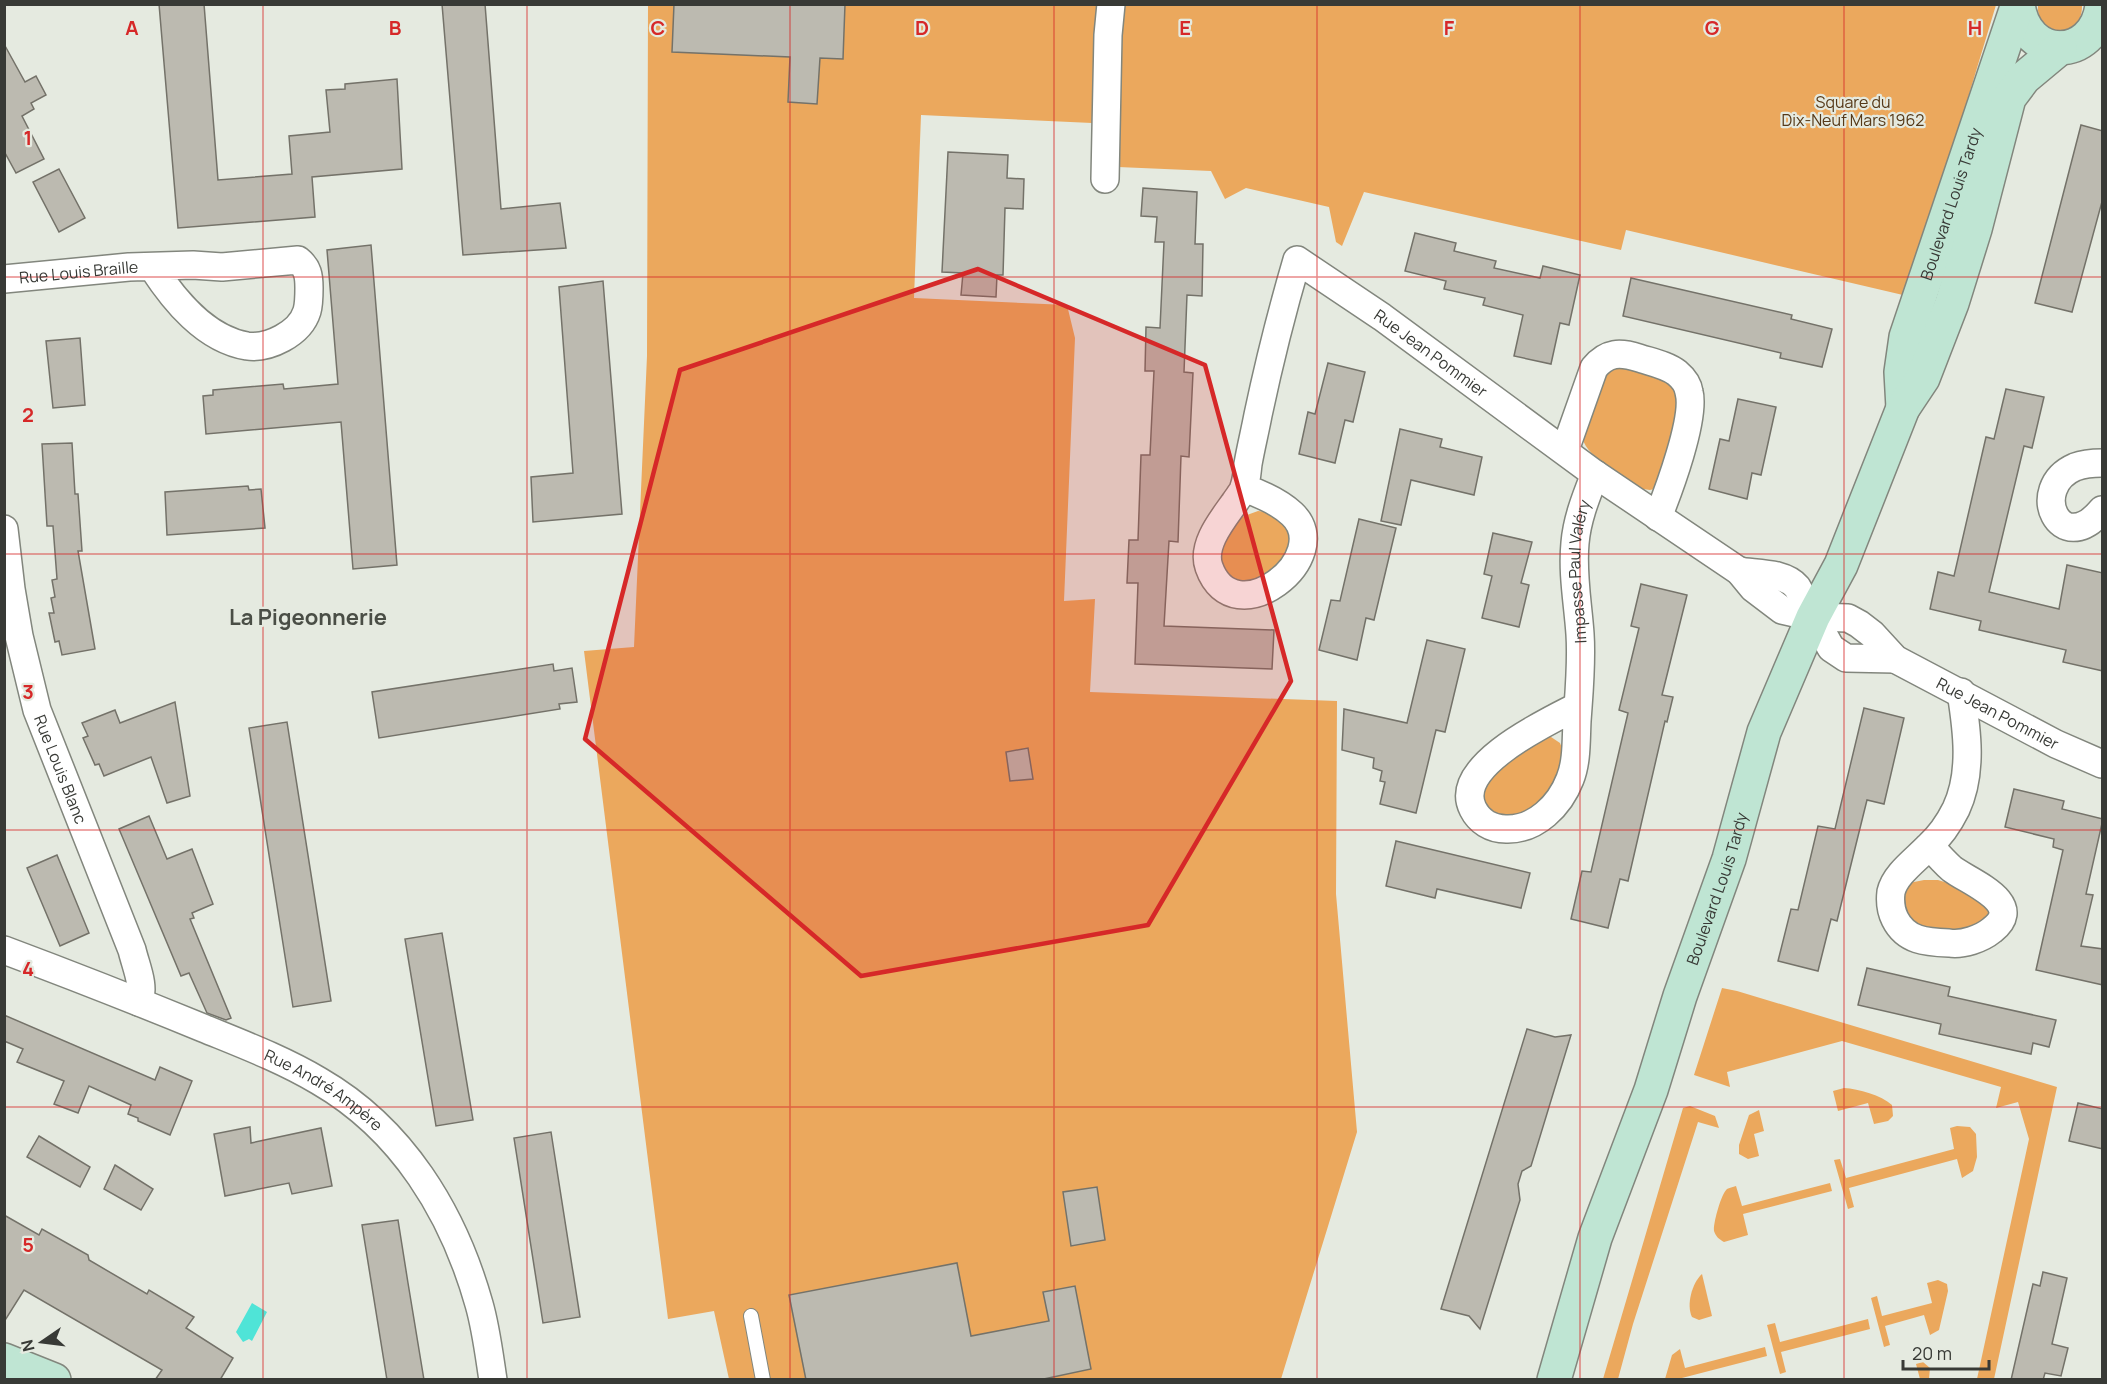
<svg xmlns="http://www.w3.org/2000/svg" width="2107" height="1384" font-family="Manrope,sans-serif">
	<style>
		.green { fill: #eba85d }
		.water { fill: #4fe4d7 }
		.building { fill: #bcbab0; stroke: #747269; stroke-width: 1.5 }
		.lines { fill: none; stroke-linecap: round; stroke-linejoin: round }
		.lane-casing { stroke: #82867d; stroke-width: 16 }
		.street-casing { stroke: #82867d; stroke-width: 30 }
		.secondary-casing { stroke: #82867d; stroke-width: 36 }
		.lane { stroke: #fff; stroke-width: 14 }
		.street { stroke: #fff; stroke-width: 27 }
		.secondary { stroke: #bfe5d3; stroke-width: 33 }
		.marked { fill: #d62828; fill-opacity: 0.2; stroke: #d62828; stroke-width: 4.5; stroke-linejoin: round }
		.grid { fill: none; stroke: #d62828; stroke-width: 1.5; stroke-opacity: 0.55 }
		.labels { text-anchor: middle; dominant-baseline: central; stroke-width: 4.5; stroke-linejoin: round; paint-order: stroke }
		.park-label { font-size: 16px; fill: #563918; stroke: #e5eae0 }
		.street-label { font-size: 16px; fill: #383a36; stroke: #e5eae0 }
		.district-label { font-size: 22px; font-weight: bold; fill: #4a4e46; stroke: #e5eae0 }
		.grid-label { font-size: 20px; text-anchor: middle; font-weight: bold; fill: #d62828; stroke: #e5eae0; stroke-width: 4.5; stroke-linejoin: round; paint-order: stroke }
	</style>
	<rect width="100%" height="100%" fill="#e5eae0"/>
	<!-- green -->
	<g class="green">
		<path d="M648,5H1099L1092,123L921,115L914,298L1067,305L1075,338L1064,601L1095,599L1090,692L1337,701L1336,894L1357,1132L1281,1379H729L714,1311L668,1319L584,651L634,647L647,356Z"/>
		<path d="M1125,5H1996L1929,227L1903,295L1626,230L1621,250L1364,192L1342,246L1336,242L1329,207L1246,188L1225,199L1211,171L1118,167L1121,40Z"/>
		<path d="M2038,5H2082C2083,42 2035,37 2038,5Z"/>
		<path d="M1620,363L1673,382L1682,402L1658,488L1650,490L1643,489C1628,479 1586,457 1583,439C1581,422 1592,393 1596,376Z"/>
		<path d="M1258,511C1282,513 1283,521 1292,541L1273,576L1236,583L1220,567L1218,548L1236,519Z"/>
		<path d="M1542,736L1551,737L1560,743L1564,753L1556,789L1531,814L1494,817L1481,799L1485,777Z"/>
		<path d="M1924,880H1938L1973,891L1990,912L1986,921L1951,936L1907,925L1901,890L1904,884Z"/>
		<path d="M1722,988L1737,991L2057,1087L1994,1379H1977L2029,1139L2018,1102L1996,1108L2001,1087L1842,1041L1727,1072L1730,1087L1694,1075Z"/>
		<path d="M1844,1088C1859,1089 1881,1095 1892,1105L1893,1116L1888,1121L1874,1124L1868,1103L1838,1111L1833,1091Z"/>
		<path d="M1690,1106L1715,1116L1719,1128L1698,1122L1633,1324L1618,1379H1603L1683,1108Z"/>
		<path d="M1759,1110L1764,1131L1754,1134L1759,1156L1748,1159L1739,1154V1145L1749,1115Z"/>
		<path d="M1957,1126L1970,1127L1976,1134L1977,1157L1973,1171L1962,1178L1957,1159L1849,1188L1854,1207L1848,1209L1834,1160L1840,1159L1846,1178L1954,1149L1950,1128Z"/>
		<path d="M1830,1183L1832,1191L1743,1214L1748,1235L1724,1242C1719,1239 1716,1237 1714,1231C1713,1224 1721,1194 1727,1189C1729,1188 1733,1187 1736,1186L1742,1206Z"/>
		<path d="M1702,1274L1712,1316L1699,1320L1692,1317C1686,1305 1692,1283 1702,1274Z"/>
		<path d="M1938,1280L1947,1284L1948,1291L1939,1330L1930,1335L1924,1315L1885,1326L1890,1345L1884,1347L1871,1298L1877,1296L1882,1316L1932,1303L1927,1283Z"/>
		<path d="M1868,1319L1870,1329L1781,1352L1786,1372L1780,1374L1767,1325L1775,1323L1780,1342Z"/>
		<path d="M1765,1347L1767,1356L1678,1379H1665L1672,1355L1680,1349L1685,1368Z"/>
		<path d="M1923,1362L1930,1368L1929,1379H1920L1916,1364Z"/>
	</g>
	<!-- water -->
	<path class="water" d="M252,1303L267,1312L252,1341L249,1339L243,1342L236,1332Z"/>
	<!-- building -->
	<g class="building">
		<path d="M159,4H204L218,180L292,174L289,136L330,132L326,90L345,89V84L397,79L402,169L312,177L315,217L178,228Z"/>
		<path d="M442,4H485L501,209L560,203L566,248L463,255Z"/>
		<path d="M674,4H845L843,59L820,58L817,104L788,102L790,57L672,52Z"/>
		<path d="M4,44L25,82L36,76L46,95L31,103L34,109L22,116L44,159L16,173L4,151Z"/>
		<path d="M2081,125L2103,131V198L2072,312L2035,303Z"/>
		<path d="M948,152L1008,155L1007,178L1024,179L1023,209L1005,208L1003,275H997L996,297L961,295L963,273L942,272Z"/>
		<path d="M59,169L85,218L59,232L33,182Z"/>
		<path d="M1143,188L1197,192L1195,244H1203L1202,296L1187,295L1184,372L1193,373L1189,457L1181,456L1178,542L1169,541L1164,626L1274,630L1272,669L1135,664L1138,583H1127L1129,540H1138L1141,455H1150L1154,371H1145L1146,327L1160,328L1164,242H1155L1157,217L1141,216Z"/>
		<path d="M1415,233L1456,243L1454,251L1496,261L1494,268L1540,278L1543,266L1580,275L1569,325L1560,323L1551,364L1514,356L1523,315L1483,305L1485,298L1444,289L1446,281L1405,271Z"/>
		<path d="M371,245L397,565L353,569L341,422L206,434L203,396L213,395V390L283,384L284,389L338,384L327,250Z"/>
		<path d="M1631,278L1792,315L1791,319L1832,329L1822,367L1780,358L1781,353L1623,316Z"/>
		<path d="M603,281L622,514L533,522L531,477L573,473L559,287Z"/>
		<path d="M80,338L85,405L53,408L46,341Z"/>
		<path d="M1328,363L1365,372L1353,422L1345,420L1335,463L1299,454L1308,412L1315,414Z"/>
		<path d="M2006,389L2044,397L2032,448L2024,446L1989,592L2059,609L2067,565L2103,573V671L2063,662L2066,650L1979,630L1981,621L1930,609L1938,572L1954,576L1986,437L1994,439Z"/>
		<path d="M1738,399L1776,407L1761,475L1752,473L1747,499L1709,489L1720,439L1729,441Z"/>
		<path d="M1400,429L1442,439L1440,447L1482,457L1474,495L1411,480L1401,525L1381,521Z"/>
		<path d="M72,443L75,494H78L82,551H78L95,649L62,655L59,641L55,642L49,613H54L51,598L55,597L52,580L57,579L53,526H47L42,444Z"/>
		<path d="M248,486L249,490L261,489L265,528L167,535L165,492Z"/>
		<path d="M1359,519L1396,528L1374,620L1366,618L1357,660L1319,650L1331,600L1340,601Z"/>
		<path d="M1493,533L1532,542L1521,583L1529,585L1519,627L1482,618L1492,576L1484,574Z"/>
		<path d="M1641,584L1687,595L1662,695L1673,697L1667,722L1665,721L1628,881L1620,879L1608,928L1571,919L1582,871L1591,872L1628,713L1619,710L1639,628L1631,626Z"/>
		<path d="M1427,640L1465,649L1445,732L1436,730L1416,813L1380,804L1385,782L1380,781L1382,771L1373,768L1374,758L1342,750L1344,709L1407,723Z"/>
		<path d="M553,664L554,671L572,668L577,702L559,704L560,709L379,738L372,692Z"/>
		<path d="M175,702L190,796L167,803L151,757L104,776L99,764L95,765L83,738L88,736L82,723L115,710L120,723Z"/>
		<path d="M1864,708L1904,718L1884,804L1867,800L1837,921L1831,919L1818,971L1778,961L1791,909L1798,910L1818,826L1835,829Z"/>
		<path d="M287,722L331,1001L293,1007L249,728Z"/>
		<path d="M1028,748L1033,779L1010,781L1006,752Z"/>
		<path d="M2014,789L2064,801L2062,809L2103,819L2086,894L2093,895L2081,946L2103,949V985L2036,970L2063,850L2053,847L2054,839L2005,827Z"/>
		<path d="M149,816L167,859L192,849L213,904L192,913L194,918L190,919L231,1018L226,1020L207,1013L189,973L181,976L119,829Z"/>
		<path d="M1396,841L1530,873L1521,908L1437,889L1435,898L1386,886Z"/>
		<path d="M57,855L89,933L60,946L27,868Z"/>
		<path d="M442,933L473,1120L436,1126L405,939Z"/>
		<path d="M1867,968L1950,987L1948,996L2056,1020L2049,1047L2033,1043L2031,1054L1939,1034L1941,1024L1858,1005Z"/>
		<path d="M4,1015L155,1080L160,1067L192,1081L170,1135L138,1121V1118L128,1114L131,1105L89,1086L78,1113L54,1104L64,1081L17,1062L23,1049L4,1041Z"/>
		<path d="M1527,1029L1555,1037L1571,1035L1531,1166L1522,1171L1518,1184L1520,1200L1480,1329L1469,1316L1441,1309Z"/>
		<path d="M2078,1103L2103,1109V1149L2069,1141Z"/>
		<path d="M250,1127L251,1143L321,1128L332,1186L292,1194L289,1183L225,1196L214,1134Z"/>
		<path d="M551,1132L580,1317L543,1323L514,1138Z"/>
		<path d="M39,1136L90,1167L80,1187L27,1157Z"/>
		<path d="M115,1165L153,1189L141,1210L104,1189Z"/>
		<path d="M1097,1187L1105,1240L1071,1246L1063,1192Z"/>
		<path d="M4,1215L39,1235L42,1229L88,1255L89,1260L147,1294L149,1290L194,1317L186,1328L233,1358L220,1380H155L162,1370L24,1290L4,1322Z"/>
		<path d="M398,1220L408,1283L424,1380H387L362,1225Z"/>
		<path d="M957,1263L971,1336L1049,1321L1043,1292L1075,1286L1091,1369L1039,1380H806L789,1295Z"/>
		<path d="M2043,1272L2067,1278L2052,1344L2068,1348L2061,1376L2045,1373L2043,1380H2011L2033,1284L2040,1286Z"/>
	</g>
	<g class="lines">
		<defs>
			<path id="lane" d="M751,1316L763,1380"/>
			<g id="street">
				<path d="M1105,179L1108,35L1111,4"/>
				<path id="s1" d="M4,279L129,267L193,265L222,267L298,260C308,268 309,276 309,288C309,296 309,304 307,311C300,334 268,349 247,346C205,339 174,300 153,268"/>
				<path d="M1565,450L1594,368C1607,352 1620,352 1639,358C1651,362 1667,365 1677,373C1683,378 1688,385 1689,392C1696,418 1668,492 1658,517"/>
				<path d="M2102,463C2093,463 2083,464 2075,467C2027,488 2060,560 2102,510"/>
				<path id="s2" d="M1244,488C1261,494 1279,502 1292,514C1337,556 1234,638 1209,567C1201,545 1223,519 1235,502C1238,497 1243,492 1244,487C1247,479 1247,471 1248,464C1251,447 1255,431 1258,415C1269,363 1282,311 1297,260L1382,317L1595,474L1739,571L1753,588L1782,610L1813,617L1848,618L1859,624L1872,634L1895,659L2056,744L2102,764"/>
				<path id="s3" d="M4,529L11,589L19,636L37,710L132,950C136,967 145,985 139,1002"/>
				<path d="M1739,571C1757,574 1784,572 1797,587L1831,648L1846,658L1895,659"/>
				<path id="s4" d="M1578,706C1549,721 1451,766 1473,809C1479,821 1491,829 1506,829C1536,830 1560,805 1570,779C1577,762 1576,740 1577,721C1579,692 1582,663 1580,634C1578,604 1572,574 1575,543C1577,519 1586,497 1595,474"/>
				<path d="M1930,846C1937,854 1944,862 1952,869C1969,882 2027,903 1992,930C1981,939 1963,945 1949,943C1926,942 1906,941 1895,919C1891,911 1890,900 1891,892C1895,874 1917,859 1929,846C1940,836 1949,823 1956,809C1973,773 1967,730 1961,692"/>
				<path id="s5" d="M4,950C71,975 137,1001 203,1028C242,1044 282,1059 319,1081C402,1129 453,1212 479,1304C486,1328 489,1354 493,1380"/>
			</g>
			<g id="secondary">
				<path d="M2018,4C2025,62 2094,62 2102,6"/>
				<path id="s6" d="M1903,408L1901,372L1906,337L2018,4"/>
				<path d="M4,1360L54,1380"/>
				<path id="s7" d="M1554,1380L1595,1238L1651,1090L1680,996L1729,859L1764,732L1813,617L1841,565L1903,408L1923,378L1952,303L1975,229L2009,98L2024,78L2060,48"/>
			</g>
		</defs>
		<!-- lane casing -->
		<use href="#lane" class="lane-casing"/>
		<!-- street casing -->
		<use href="#street" class="street-casing"/>
		<!-- secondary casing -->
		<use href="#secondary" class="secondary-casing"/>
		<!-- lane -->
		<use href="#lane" class="lane"/>
		<!-- street -->
		<use href="#street" class="street"/>
		<!-- secondary -->
		<use href="#secondary" class="secondary"/>
	</g>
	<!-- marked area -->
	<path class="marked" d="M978,269L1205,365L1291,681L1148,925L861,976L585,739L680,370Z"/>
	<!-- grid -->
	<path class="grid" d="M263,4V1380M527,4V1380M790,4V1380M1054,4V1380M1317,4V1380M1580,4V1380M1844,4V1380M4,277H2102M4,554H2102M4,830H2102M4,1107H2102"/>
	<g class="labels">
		<!-- park labels -->
		<g class="park-label">
			<text x="1853" y="102">Square du<tspan x="1853" dy="18">Dix-Neuf Mars 1962</tspan></text>
		</g>
		<!-- street labels -->
		<g class="street-label">
			<text stroke="none"><textPath href="#s6" startOffset="212">Boulevard Louis Tardy</textPath></text>
			<text stroke="none"><textPath href="#s1" startOffset="75">Rue Louis Braille</textPath></text>
			<text stroke="none"><textPath href="#s2" startOffset="706">Rue Jean Pommier</textPath></text>
			<text stroke="none"><textPath href="#s4" startOffset="495">Impasse Paul Valéry</textPath></text>
			<text stroke="none"><textPath href="#s2" startOffset="1388">Rue Jean Pommier</textPath></text>
			<text stroke="none"><textPath href="#s3" startOffset="248">Rue Louis Blanc</textPath></text>
			<text stroke="none"><textPath href="#s7" startOffset="518">Boulevard Louis Tardy</textPath></text>
			<text stroke="none"><textPath href="#s5" startOffset="350">Rue André Ampère</textPath></text>
		</g>
		<!-- district labels -->
		<g class="district-label">
			<text x="308" y="617">La Pigeonnerie</text>
		</g>
	</g>
	<g class="grid-label">
		<text x="132" y="35">A</text>
		<text x="395" y="35">B</text>
		<text x="658" y="35">C</text>
		<text x="922" y="35">D</text>
		<text x="1185" y="35">E</text>
		<text x="1449" y="35">F</text>
		<text x="1712" y="35">G</text>
		<text x="1975" y="35">H</text>
		<text x="28" y="145">1</text>
		<text x="28" y="422">2</text>
		<text x="28" y="699">3</text>
		<text x="28" y="976">4</text>
		<text x="28" y="1252">5</text>
	</g>
	<!-- border -->
	<rect width="2107" height="1384" fill="none" stroke="#383a36" stroke-width="12"/>
	<!-- north arrow -->
	<g transform="translate(42 1342) rotate(256)" stroke="#e5eae0" stroke-width="4.5" paint-order="stroke">
	<path d="M0-4.5L10 22L0 15L-10 22Z" fill="#383a36"/>
	<text y="-9" font-size="16" font-weight="bold" text-anchor="middle" fill="#383a36">N</text>
	</g>
	<!-- scale -->
	<path d="M1903 1360v9h86v-9" fill="none" stroke="#383a36" stroke-width="3"/>
	<text x="1912" y="1360" font-size="18" fill="#383a36" stroke="#e5eae0" stroke-width="4.5" paint-order="stroke">20 m</text>
</svg>
